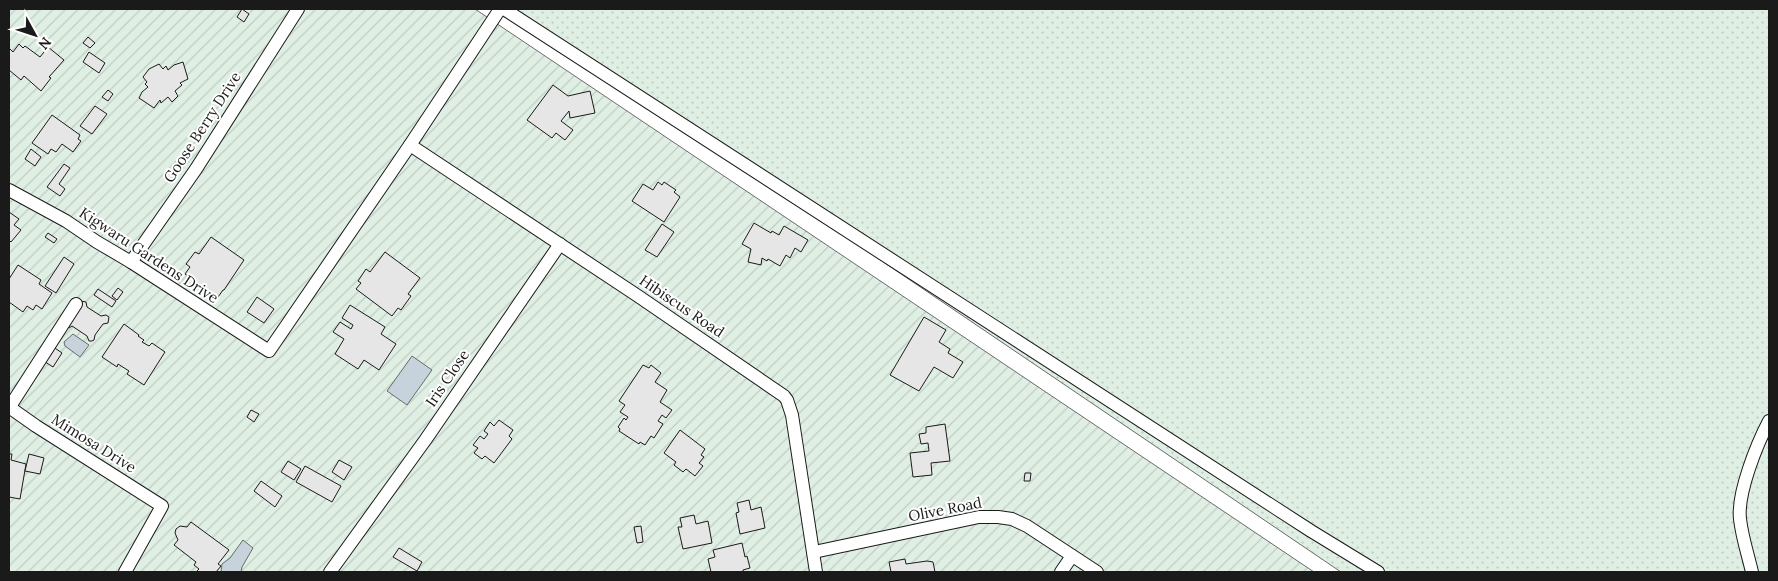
<svg xmlns="http://www.w3.org/2000/svg" width="1778" height="581" font-family="Lora,serif">
	<style>
		.grass { fill: url(#grass-dots); stroke: #6a6a6a }
		.garden { fill: url(#garden-furrows); stroke: #6a6a6a }
		.water { fill: #c6d2dc; stroke: #6a6a6a }
		.building { fill: #e6e6e6; stroke: #1a1a1a }
		.lines { fill: none; stroke-linecap: round; stroke-linejoin: round }
		.minor-casing { stroke: #1a1a1a; stroke-width: 14 }
		.minor { stroke: #fff; stroke-width: 12 }
		.labels { text-anchor: middle; dominant-baseline: central; stroke-width: 4; stroke-linejoin: round; paint-order: stroke }
		.street-label { font-size: 15px; fill: #1a1a1a; stroke: #fff }
	</style>
	<defs>
		<pattern id="grass-dots" width="8" height="8" patternUnits="userSpaceOnUse" patternTransform="scale(1.25)"><rect width="8" height="8" fill="#e0efe3"/><path d="M2 2h.1M6 6h.1" fill="none" stroke="#c0ccc2" stroke-width="1.8" stroke-linecap="round"/></pattern>
		<pattern id="garden-furrows" width="10" height="10" patternUnits="userSpaceOnUse" patternTransform="scale(1.25)"><rect width="10" height="10" fill="#e0efe3"/><path d="M-1 1l2-2M0 10L10 0M9 11l2-2" fill="none" stroke="#c0ccc2"/></pattern>
	</defs>
	<rect width="100%" height="100%" fill="#fff"/>
	<!-- grass -->
	<path class="grass" d="M510,9H1769V572H1341Z"/>
	<!-- garden -->
	<path class="garden" d="M9,9H475L1314,572H9Z"/>
	<!-- water -->
	<g class="water">
		<path d="M73,334L89,345L80,357L65,346L64,342Z"/>
		<path d="M412,356L432,370L407,405L387,391Z"/>
		<path d="M243,540L253,548L242,567L241,572H221L222,564L230,558Z"/>
	</g>
	<!-- building -->
	<g class="building">
		<path d="M242,9L249,14L244,22L237,17Z"/>
		<path d="M88,37L95,43L90,48L83,43Z"/>
		<path d="M19,44L23,48L25,46L40,57L48,47L64,60L49,77L51,78L41,91L24,76L21,80L9,70V50L10,49L13,52Z"/>
		<path d="M89,52L105,63L99,73L83,62Z"/>
		<path d="M183,62L188,79L180,83L182,85L175,91L178,96L172,102L168,97L161,103L160,100L154,108L139,98L142,92L148,87L145,84L147,82L143,77L149,69L159,64L163,69L166,66L168,70L174,65Z"/>
		<path d="M553,85L568,96L590,91L595,113L570,118L569,111L561,121L573,130L565,140L556,133L552,138L527,120Z"/>
		<path d="M108,90L113,94L108,101L102,97Z"/>
		<path d="M95,106L107,114L92,134L80,126Z"/>
		<path d="M52,115L80,135L78,139L81,141L73,152L62,144L56,152L51,149L48,154L32,143Z"/>
		<path d="M31,149L41,157L35,166L25,159Z"/>
		<path d="M64,164L70,168L59,184L65,189L60,196L47,187Z"/>
		<path d="M658,182L662,185L664,182L676,190L674,192L680,197L664,222L632,201L643,184L653,190Z"/>
		<path d="M9,212L19,219L14,225L21,230L11,242L9,240Z"/>
		<path d="M754,223L771,233L772,231L779,235L784,226L808,240L801,252L795,248L790,258L786,255L780,266L768,259L767,261L762,258L761,265L748,262L751,249L742,244Z"/>
		<path d="M662,224L674,232L657,257L645,250Z"/>
		<path d="M48,233L57,239L54,243L45,237Z"/>
		<path d="M211,237L244,260L224,290H223L218,297L185,274L190,267L186,264L195,252L199,254Z"/>
		<path d="M385,252L420,278L408,294L411,296L401,310L398,308L392,316L356,289L361,283L358,281L366,269L370,272Z"/>
		<path d="M64,257L74,264L56,293L45,286Z"/>
		<path d="M18,265L41,280L39,284L52,293L42,309L36,305L33,310L27,306L23,312L9,302V279Z"/>
		<path d="M118,288L123,292L117,300L112,296Z"/>
		<path d="M98,289L116,301L112,307L94,295Z"/>
		<path d="M257,297L274,309L264,323L247,312Z"/>
		<path d="M81,301L86,302L87,307L101,316L106,315L109,317L108,323L103,324L95,335L94,340L92,341H89L87,336L72,326L69,328L66,326Z"/>
		<path d="M350,305L385,327L381,334L396,344L379,370L364,360L358,369L335,354L344,339L333,332L340,322L351,329L353,325L342,318Z"/>
		<path d="M924,317L946,330L939,342L950,349L948,353L963,362L953,378L934,367L919,391L890,375Z"/>
		<path d="M124,324L139,335L138,336L144,340L142,342L149,346L152,343L165,352L144,385L127,374L129,371L118,364L117,367L102,357Z"/>
		<path d="M49,344L62,353L53,367L39,358Z"/>
		<path d="M643,365L649,368L651,365L661,373L655,382L667,390L660,402L672,410L666,418L662,415L658,421L663,424L654,438L651,436L645,445L640,442L639,444L619,431L620,429L618,427L624,418L626,420L628,417L620,412L625,405L619,401Z"/>
		<path d="M251,410L259,414L254,422L247,417Z"/>
		<path d="M499,420L513,430L509,436L512,439L494,463L485,456L482,459L474,453L478,448L473,445L480,436L484,439L488,434L484,431L490,422L494,426Z"/>
		<path d="M945,424L950,461L931,463L932,475L913,477L910,453L929,451L928,443L921,444L919,434L926,433V427Z"/>
		<path d="M680,430L705,449L701,455L704,457L699,463L703,466L695,476L686,469L683,472L674,465L676,462L664,453Z"/>
		<path d="M9,454H12L11,460L26,464L20,499L9,497Z"/>
		<path d="M29,454L44,458L40,474L25,471Z"/>
		<path d="M339,460L352,467L344,480L332,472Z"/>
		<path d="M288,461L301,469L294,480L281,472Z"/>
		<path d="M305,466L341,486L332,502L296,482Z"/>
		<path d="M1025,473H1031L1030,481H1024Z"/>
		<path d="M261,481L282,496L275,507L254,491Z"/>
		<path d="M749,500L751,510L761,507L765,528L740,534L736,513L739,512L737,503Z"/>
		<path d="M694,515L696,524L708,521L712,543L683,549L678,527H682L680,518Z"/>
		<path d="M191,522L229,550L218,564L221,566L216,572H196L199,569L194,565L196,562L174,545L178,540L175,533L176,529L180,526L187,527Z"/>
		<path d="M641,526L643,542L637,543L634,527Z"/>
		<path d="M742,543L745,557L747,556L750,568L743,570V572H711L708,559L715,557L713,550Z"/>
		<path d="M399,548L422,562L417,571L393,557Z"/>
		<path d="M905,559L906,564L927,561L933,562L935,572H891L889,562Z"/>
	</g>
	<g class="lines">
		<defs>
			<g id="minor">
				<path d="M504,9L1311,531L1378,572"/>
				<path d="M410,145L638,296L784,396L787,400L792,415L816,572"/>
				<path d="M9,190L66,221L97,242L131,262L269,351L410,145L500,9"/>
				<path d="M131,262L196,169L298,9"/>
				<path d="M9,407L36,426L162,506L125,572"/>
				<path d="M9,408L76,304"/>
				<path d="M814,552L979,517H998L1012,519L1027,526L1097,572"/>
				<path d="M330,572L426,439L560,244"/>
				<path d="M1061,572L1072,556"/>
				<path d="M1752,572C1748,555 1742,537 1740,519C1737,493 1757,444 1769,421"/>
			</g>
		</defs>
		<!-- minor casing -->
		<use href="#minor" class="minor-casing"/>
		<!-- minor -->
		<use href="#minor" class="minor"/>
	</g>
	<g class="labels">
		<!-- street labels -->
		<g class="street-label">
			<text transform="translate(202 127) rotate(-57)">Goose Berry Drive</text>
			<text transform="translate(149 255) rotate(33)">Kigwaru Gardens Drive</text>
			<text transform="translate(682 306) rotate(34)">Hibiscus Road</text>
			<text transform="translate(447 378) rotate(-56)">Iris Close</text>
			<text transform="translate(94 443) rotate(32)">Mimosa Drive</text>
			<text transform="translate(945 509) rotate(-11)">Olive Road</text>
		</g>
	</g>
	<!-- border -->
	<rect width="1778" height="581" fill="none" stroke="#1a1a1a" stroke-width="20"/>
	<!-- north arrow -->
	<g transform="translate(35 35) rotate(130)" stroke="#ffffff" stroke-width="4" paint-order="stroke">
	<path d="M0-4L9 19L0 12L-9 19Z" fill="#1a1a1a"/>
	<text y="-8" font-size="14" font-weight="bold" text-anchor="middle" fill="#1a1a1a">N</text>
	</g>
</svg>
